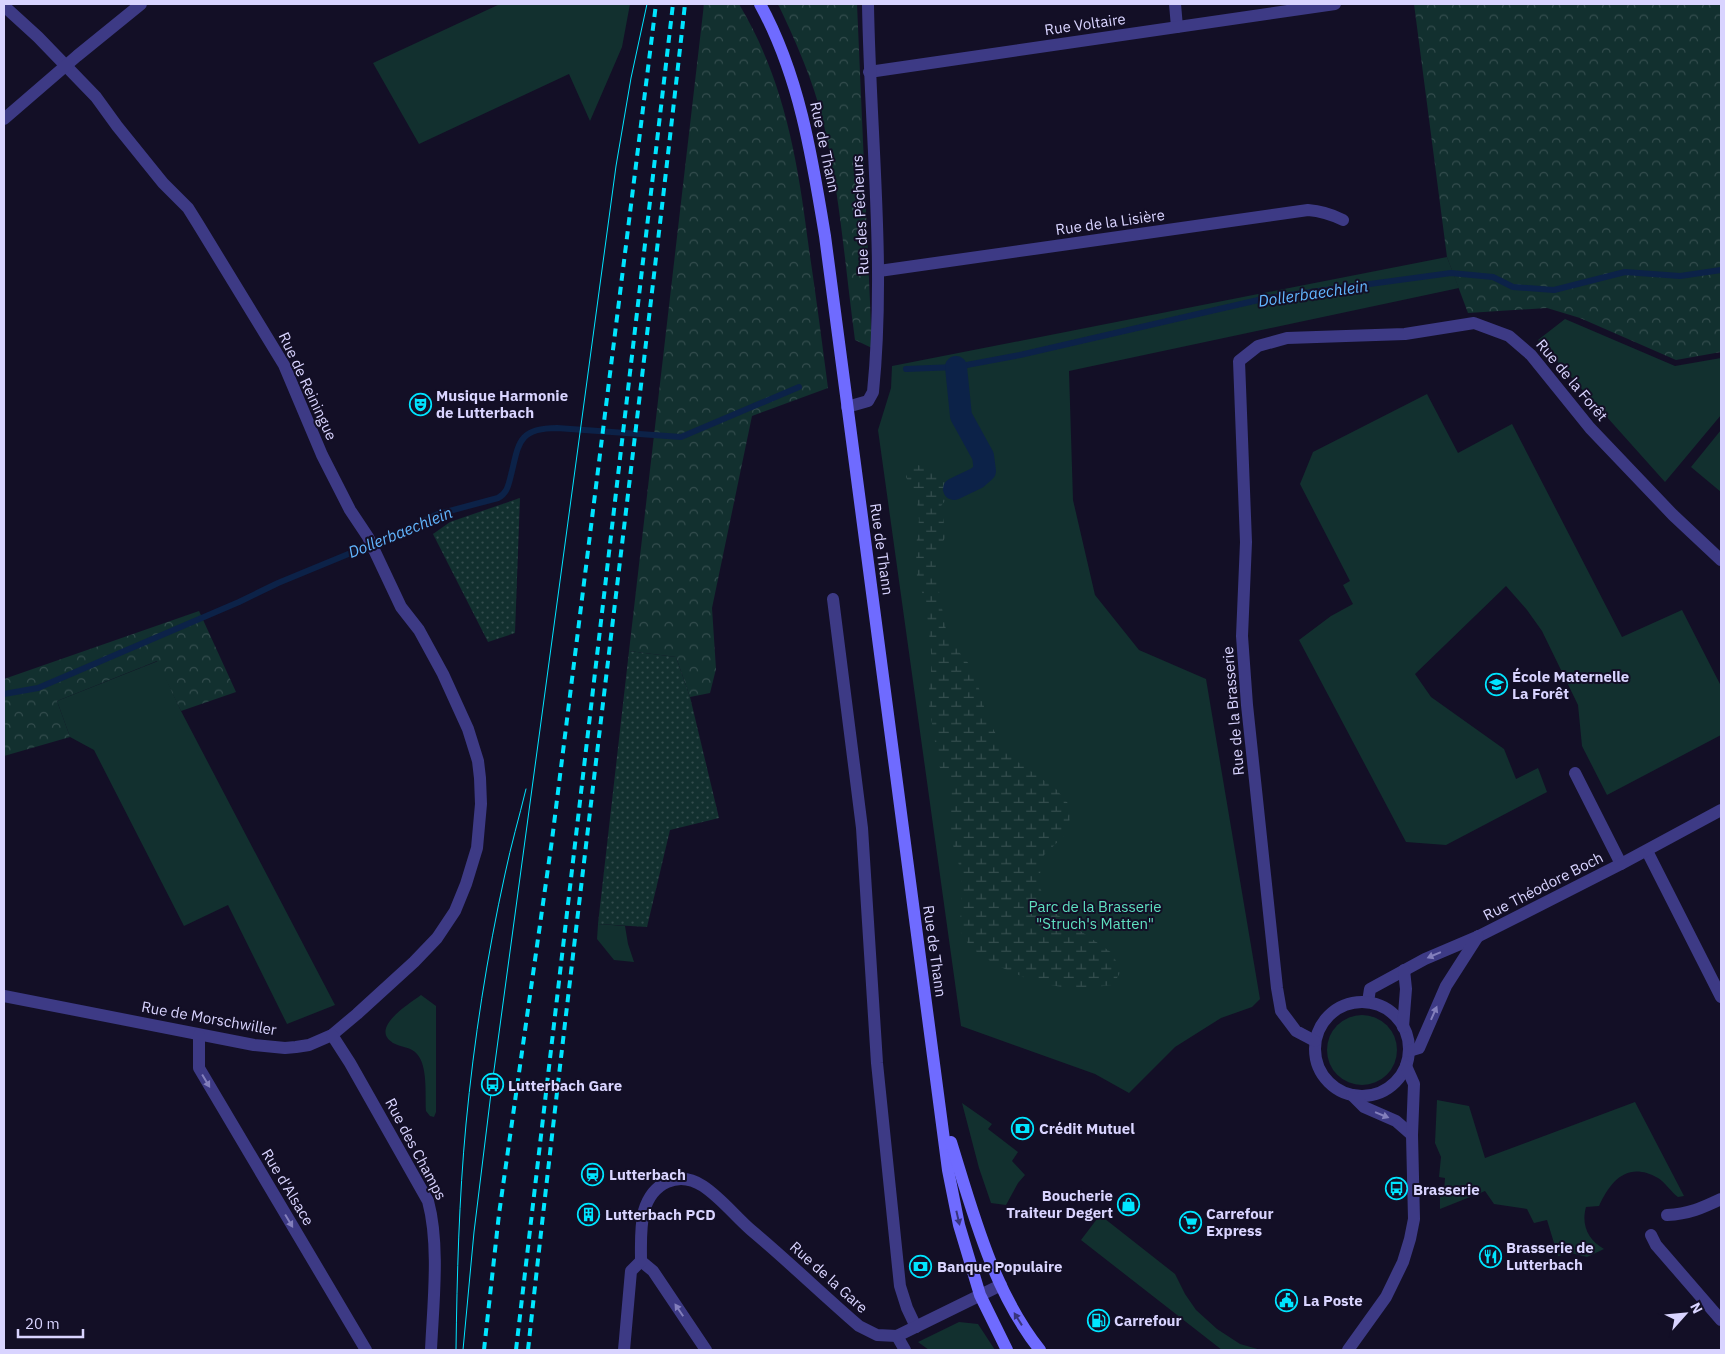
<svg xmlns="http://www.w3.org/2000/svg" width="1725" height="1354" font-family="'IBM Plex Sans',sans-serif">
	<style>
		.green { fill: #12302f }
		.forest { fill: url(#forest-crowns) }
		.wetland { fill: url(#wetland-marsh) }
		.garden { fill: url(#garden-dots) }
		.lines { fill: none; stroke-linecap: round; stroke-linejoin: round }
		.stream { stroke: #0c2248; stroke-width: 6 }
		.canal { stroke: #0c2248; stroke-width: 22 }
		.street { stroke: #3d3a85; stroke-width: 12 }
		.secondary { stroke: #6f6bff; stroke-width: 12 }
		.tram { stroke: #00e5ff; stroke-width: 1 }
		.rail { stroke: #00e5ff; stroke-width: 4; stroke-dasharray: 8 6; stroke-linecap: butt }
		.oneway { fill: #837fbc }
		.oneway2 { fill: #38347d }
		.labels { text-anchor: middle; dominant-baseline: central; stroke-width: 4; stroke-linejoin: round; paint-order: stroke }
		.street-label { font-size: 15px; fill: #d9d4ff; stroke: #130f26 }
		.poi-label { font-size: 15px; font-weight: bold; fill: #d9d4ff; stroke: #130f26; text-anchor: start }
		.park-label { font-size: 15px; fill: #5fe0c0; stroke: #130f26 }
		.water-label { font-size: 16px; font-style: italic; fill: #62b6ff; stroke: #130f26 }
	</style>
	<defs>
		<pattern id="forest-crowns" width="20" height="18" patternUnits="userSpaceOnUse" patternTransform="scale(1.25)"><rect width="20" height="18" fill="#12302f"/><path d="M2 6a3 3 0 1 1 6 0M12 15a3 3 0 1 1 6 0" fill="none" stroke="#344d4e"/></pattern>
		<pattern id="wetland-marsh" width="20" height="14" patternUnits="userSpaceOnUse" patternTransform="scale(1.25)"><rect width="20" height="14" fill="#12302f"/><path d="M1 5h8M5 5V1M11 12h8M15 12V8" fill="none" stroke="#344d4e"/></pattern>
		<pattern id="garden-dots" width="8" height="8" patternUnits="userSpaceOnUse" patternTransform="scale(1.25)"><rect width="8" height="8" fill="#12302f"/><path d="M2 2h.1M6 6h.1" fill="none" stroke="#344d4e" stroke-width="1.8" stroke-linecap="round"/></pattern>
	</defs>
	<rect width="100%" height="100%" fill="#130f26"/>
	<!-- green -->
	<g class="green">
		<path d="M500,4H630L622,47L590,121L569,74L419,144L373,63Z"/>
		<path d="M1447,257L1459,288L1069,371L1073,500L1095,595L1139,650L1206,679L1260,999L1252,1007L1221,1018L1175,1047L1129,1093L1095,1074L961,1026L878,430L891,388L892,366Z"/>
		<path d="M1565,319L1675,366L1721,358V415L1665,482L1538,340Z"/>
		<path d="M1427,394L1458,453L1512,424L1622,637L1682,610L1721,686V735L1607,795L1582,746L1578,705L1542,631L1527,610L1506,586L1415,674L1431,697L1504,749L1516,779L1538,768L1547,792L1446,845L1406,842L1299,640L1331,616L1353,604L1343,585L1350,581L1300,484L1313,452Z"/>
		<path d="M1721,430V492L1691,467Z"/>
		<path d="M158,661L181,711L335,1005L287,1024L228,905L184,926L94,750L70,737L57,701Z"/>
		<path d="M598,924L625,926L628,944L634,962L614,960L597,939Z"/>
		<path d="M421,995L436,1006V1112L434,1117L430,1116L426,1111C425,1095 428,1066 417,1054C412,1047 400,1047 393,1043C369,1028 409,1004 421,995Z"/>
		<circle cx="1362" cy="1050" r="35"/>
		<path d="M1437,1100L1469,1106L1485,1158L1635,1102L1684,1196L1678,1197C1671,1192 1665,1182 1658,1178C1628,1161 1611,1180 1599,1206L1586,1207C1581,1225 1588,1240 1604,1249L1587,1257L1571,1253L1558,1256L1547,1220L1534,1223L1527,1209L1494,1204L1485,1191L1440,1209V1193L1444,1192L1445,1178L1439,1177L1441,1157L1435,1143Z"/>
		<path d="M962,1103L992,1124L988,1129L1018,1152L1012,1161L1025,1175L1018,1183L1006,1205L991,1203L979,1168Z"/>
		<path d="M1100,1215L1175,1274L1185,1294L1196,1310L1217,1329L1240,1344L1261,1350H1222L1081,1240Z"/>
		<path d="M959,1322L978,1324L995,1350H929L918,1342Z"/>
	</g>
	<!-- forest -->
	<g class="forest">
		<path d="M704,4H739C785,81 798,162 809,249C816,296 822,342 828,388L752,416L712,608L716,669L710,693L690,697L676,657L629,651Z"/>
		<path d="M778,4H857L872,348L855,340C845,267 840,193 823,121C813,80 796,42 778,4Z"/>
		<path d="M1414,4H1721V352L1676,360L1580,318L1547,308L1468,313L1447,257Z"/>
		<path d="M199,611L236,692L181,711L157,661L57,701L70,737L4,756V679Z"/>
	</g>
	<!-- wetland -->
	<path class="wetland" d="M918,465C931,469 948,476 954,489L941,506L946,536L940,547L935,570L946,630L959,652L974,670L987,718L1007,754L1056,789L1071,807L1068,832L1044,855L1038,883L1049,909L1112,953L1121,971L1113,985L1075,989L1037,983L996,965L971,948L960,931L962,875L950,835L952,787L939,766L928,699L932,662L926,603L917,578L916,548L919,520L917,500L906,477L910,467Z"/>
	<!-- garden -->
	<g class="garden">
		<path d="M520,498L515,633L488,642L433,534L450,522Z"/>
		<path d="M629,651L676,657L690,697L719,818L670,830L647,927L598,924Z"/>
	</g>
	<g class="lines">
		<!-- stream -->
		<g class="stream">
			<path d="M906,369L956,367L1020,355L1267,298L1451,273L1493,277L1513,287L1554,290L1625,272L1680,276L1721,270"/>
			<path d="M4,694L38,688L239,602L278,583L392,536L438,514L498,498C506,494 508,487 510,479C519,445 516,428 557,428L681,437L799,387"/>
		</g>
		<!-- canal -->
		<path class="canal" d="M954,489L977,478L985,471L983,456L961,416L956,367"/>
		<!-- street -->
		<g class="street">
			<path d="M1175,4L1177,27"/>
			<path d="M4,6L38,37L96,97L117,126L163,183L188,208L198,224L284,365L322,455L350,510L368,537L401,607L419,630L443,674L468,729L478,761L480,778L481,804L477,848L466,884L455,911L437,938L414,962L357,1014L332,1035L309,1045L296,1047L285,1048L254,1045L4,996"/>
			<path d="M869,72L1335,4"/>
			<path d="M4,119L77,56L141,4"/>
			<path d="M879,271L1308,210C1322,211 1331,214 1343,220"/>
			<path d="M847,407L868,401L873,392C886,263 870,133 868,4"/>
			<path d="M833,599L862,828L877,1063L900,1286L907,1308L916,1327"/>
			<path d="M1575,773L1621,864"/>
			<path d="M1647,851L1721,997"/>
			<path d="M1368,1002L1370,989L1425,959L1479,936L1621,864L1721,810"/>
			<circle cx="1362" cy="1049" r="47"/>
			<path d="M1403,1027L1406,989L1404,970"/>
			<path d="M199,1035V1068L366,1350"/>
			<path d="M332,1035L350,1063L428,1201C440,1245 433,1305 431,1350"/>
			<path d="M1315,1041L1296,1031L1281,1011L1277,988L1247,705L1242,636L1246,542L1239,361L1258,346L1287,338L1405,334L1474,323L1509,336L1531,355L1590,428L1673,515L1721,560"/>
			<path d="M1409,1051L1419,1048L1446,986L1478,936"/>
			<path d="M1352,1095L1364,1107L1396,1121L1412,1135"/>
			<path d="M1667,1215C1689,1214 1702,1208 1721,1199"/>
			<path d="M1651,1235L1656,1245L1721,1320"/>
			<path d="M641,1261L653,1271L706,1350"/>
			<path d="M897,1336L905,1350"/>
			<path d="M624,1350L631,1271L641,1261C641,1245 640,1227 644,1211C652,1183 678,1170 703,1186C721,1198 735,1216 751,1230C788,1261 823,1295 859,1326L877,1335L897,1336L1001,1285"/>
			<path d="M1348,1350L1386,1297L1403,1262L1410,1239L1414,1219L1412,1135L1414,1084L1406,1066"/>
		</g>
		<!-- secondary -->
		<g class="secondary">
			<path d="M760,4C799,75 812,156 825,236L948,1170L959,1225L980,1295L1007,1350"/>
			<path d="M951,1142C973,1213 993,1291 1040,1350"/>
		</g>
		<!-- tram -->
		<g class="tram">
			<path d="M456,1350C457,1275 459,1199 466,1124C474,1040 487,956 505,874C511,845 519,818 526,789"/>
			<path d="M463,1350L474,1232L492,1085L616,166L631,78L647,4"/>
		</g>
		<!-- rail -->
		<g class="rail">
			<path d="M484,1350L499,1214L552,840L656,4"/>
			<path d="M516,1350L673,4"/>
			<path d="M528,1350C577,901 635,453 685,4"/>
		</g>
	</g>
	<!-- one-way arrows -->
	<defs><path id="oneway-solid" d="M-6-.8H1V-3.2L6.5 0L1 3.2V.8H-6Z" transform="scale(1.25)"/></defs>
	<g class="oneway">
		<use href="#oneway-solid" transform="translate(1434 955) rotate(157)"/>
		<use href="#oneway-solid" transform="translate(1434 1013) rotate(-66)"/>
		<use href="#oneway-solid" transform="translate(206 1081) rotate(59)"/>
		<use href="#oneway-solid" transform="translate(1382 1115) rotate(22)"/>
		<use href="#oneway-solid" transform="translate(289 1221) rotate(59)"/>
		<use href="#oneway-solid" transform="translate(679 1310) rotate(-124)"/>
	</g>
	<g class="oneway2">
		<use href="#oneway-solid" transform="translate(958 1218) rotate(77)"/>
		<use href="#oneway-solid" transform="translate(1018 1319) rotate(-122)"/>
	</g>
	<!-- icons -->
	<defs>
		<symbol id="theatre-ring" viewBox="-11 -11 22 22"><circle r="9.5" fill="#130f26" stroke="#00e5ff" stroke-width="1.5"/><path d="M-5-5.5Q0-4 5-5.5V0Q5 5 0 6Q-5 5-5 0ZM-3.3-2.5H-1v1.5H-3.3ZM1-2.5H3.3v1.5H1ZM-2.8 1Q0 5.5 2.8 1Z" fill="#00e5ff"/></symbol>
		<symbol id="school-ring" viewBox="-11 -11 22 22"><circle r="9.5" fill="#130f26" stroke="#00e5ff" stroke-width="1.5"/><path d="M0-5L7-2L0 1L-7-2ZM-4 1L0 2.5L4 1V4Q0 6-4 4Z" fill="#00e5ff"/></symbol>
		<symbol id="bus-ring" viewBox="-11 -11 22 22"><circle r="9.5" fill="#130f26" stroke="#00e5ff" stroke-width="1.5"/><path d="M-5-6H5V4H4V6H2V4H-2V6H-4V4H-5ZM-3.5-4V0h7V-4ZM-3.5 1.2v1.5H-2V1.2ZM2 1.2v1.5H3.5V1.2Z" fill="#00e5ff"/></symbol>
		<symbol id="bank-ring" viewBox="-11 -11 22 22"><circle r="9.5" fill="#130f26" stroke="#00e5ff" stroke-width="1.5"/><path d="M-6-4H6V4H-6ZM0-2.3a2.3 2.3 0 1 0 0 4.6a2.3 2.3 0 1 0 0-4.6Z" fill="#00e5ff"/></symbol>
		<symbol id="station-ring" viewBox="-11 -11 22 22"><circle r="9.5" fill="#130f26" stroke="#00e5ff" stroke-width="1.5"/><path d="M-3-6H3Q5-6 5-4V2Q5 4 3 4L4.5 6H3L1.5 4h-3L-3 6H-4.5L-3 4Q-5 4-5 2V-4Q-5-6-3-6ZM-3.5-4v3h7v-3ZM-3.5 1v1.5H-2V1ZM2 1v1.5H3.5V1Z" fill="#00e5ff"/></symbol>
		<symbol id="shop-ring" viewBox="-11 -11 22 22"><circle r="9.5" fill="#130f26" stroke="#00e5ff" stroke-width="1.5"/><path d="M-5-2.5h2.3a2.7 3.5 0 0 1 5.4 0H5L5.5 6h-11ZM-1.5-2.5h3a1.5 2.3 0 0 0-3 0Z" fill="#00e5ff"/></symbol>
		<symbol id="building-ring" viewBox="-11 -11 22 22"><circle r="9.5" fill="#130f26" stroke="#00e5ff" stroke-width="1.5"/><path d="M-4-6H4V6H1V3H-1V6H-4ZM-2.5-4.3h1.7v1.8h-1.7ZM.8-4.3h1.7v1.8H.8ZM-2.5-1h1.7V.8h-1.7ZM.8-1h1.7V.8H.8Z" fill="#00e5ff"/></symbol>
		<symbol id="supermarket-ring" viewBox="-11 -11 22 22"><circle r="9.5" fill="#130f26" stroke="#00e5ff" stroke-width="1.5"/><path d="M-6-5.5h2.5l.6 2H6L4.5 2H-2.5L-4.4-4H-6ZM-1.5 3.2a1.3 1.3 0 1 0 .1 0ZM3 3.2a1.3 1.3 0 1 0 .1 0Z" fill="#00e5ff"/></symbol>
		<symbol id="restaurant-ring" viewBox="-11 -11 22 22"><circle r="9.5" fill="#130f26" stroke="#00e5ff" stroke-width="1.5"/><path d="M-5-6h1v4h1v-4h1v4h1v-4h1v5L-1.5 .5V6h-2V.5L-5-1ZM5-6V6H3V1.5H1.5Q1.5-4 5-6Z" fill="#00e5ff"/></symbol>
		<symbol id="civic-ring" viewBox="-11 -11 22 22"><circle r="9.5" fill="#130f26" stroke="#00e5ff" stroke-width="1.5"/><path d="M-.6-6.5H3V-4.5H.6V-3L4-1V1h2V6H-6V1h2V-1L-.6-3ZM-1.2 2.5V6h2.4V2.5Z" fill="#00e5ff"/></symbol>
		<symbol id="fuel-ring" viewBox="-11 -11 22 22"><circle r="9.5" fill="#130f26" stroke="#00e5ff" stroke-width="1.5"/><path d="M-5.5-6h7V0h2V4h1.3V-2.5L3-4.5l.8-.8L6-3V5H2.5V1h-1V6h-7ZM-4.2-4.7v3.2H.2V-4.7Z" fill="#00e5ff"/></symbol>
	</defs>
	<g fill-rule="evenodd">
		<use href="#theatre-ring" x="408" y="392" width="25" height="25"/>
		<use href="#school-ring" x="1484" y="672" width="25" height="25"/>
		<use href="#bus-ring" x="480" y="1072" width="25" height="25"/>
		<use href="#bank-ring" x="1010" y="1116" width="25" height="25"/>
		<use href="#station-ring" x="580" y="1162" width="25" height="25"/>
		<use href="#bus-ring" x="1384" y="1176" width="25" height="25"/>
		<use href="#shop-ring" x="1116" y="1192" width="25" height="25"/>
		<use href="#building-ring" x="576" y="1202" width="25" height="25"/>
		<use href="#supermarket-ring" x="1178" y="1210" width="25" height="25"/>
		<use href="#restaurant-ring" x="1478" y="1244" width="25" height="25"/>
		<use href="#bank-ring" x="908" y="1254" width="25" height="25"/>
		<use href="#civic-ring" x="1274" y="1288" width="25" height="25"/>
		<use href="#fuel-ring" x="1086" y="1308" width="25" height="25"/>
	</g>
	<g class="labels">
		<!-- street labels -->
		<g class="street-label">
			<text transform="translate(1085 24) rotate(-8)">Rue Voltaire</text>
			<text transform="translate(825 147) rotate(78)">Rue de Thann</text>
			<text transform="translate(860 215) rotate(-93)">Rue des Pêcheurs</text>
			<text transform="translate(1110 222) rotate(-8)">Rue de la Lisière</text>
			<text transform="translate(1572 380) rotate(50)">Rue de la Forêt</text>
			<text transform="translate(308 386) rotate(65)">Rue de Reiningue</text>
			<text transform="translate(882 549) rotate(82)">Rue de Thann</text>
			<text transform="translate(1233 711) rotate(-95)">Rue de la Brasserie</text>
			<text transform="translate(1543 886) rotate(-27)">Rue Théodore Boch</text>
			<text transform="translate(935 951) rotate(82)">Rue de Thann</text>
			<text transform="translate(209 1018) rotate(10)">Rue de Morschwiller</text>
			<text transform="translate(416 1149) rotate(62)">Rue des Champs</text>
			<text transform="translate(288 1187) rotate(59)">Rue d'Alsace</text>
			<text transform="translate(829 1277) rotate(42)">Rue de la Gare</text>
		</g>
		<!-- poi labels -->
		<g class="poi-label">
			<text x="436" y="395">Musique Harmonie<tspan x="436" dy="17">de Lutterbach</tspan></text>
			<text x="1512" y="676">École Maternelle<tspan x="1512" dy="17">La Forêt</tspan></text>
			<text x="508" y="1085">Lutterbach Gare</text>
			<text x="1039" y="1128">Crédit Mutuel</text>
			<text x="609" y="1174">Lutterbach</text>
			<text x="1413" y="1189">Brasserie</text>
			<text x="1113" y="1195" text-anchor="end">Boucherie<tspan x="1113" dy="17">Traiteur Degert</tspan></text>
			<text x="1206" y="1213">Carrefour<tspan x="1206" dy="17">Express</tspan></text>
			<text x="605" y="1214">Lutterbach PCD</text>
			<text x="1506" y="1247">Brasserie de<tspan x="1506" dy="17">Lutterbach</tspan></text>
			<text x="937" y="1266">Banque Populaire</text>
			<text x="1303" y="1300">La Poste</text>
			<text x="1114" y="1320">Carrefour</text>
		</g>
		<!-- park labels -->
		<g class="park-label">
			<text x="1095" y="906">Parc de la Brasserie<tspan x="1095" dy="17">"Struch's Matten"</tspan></text>
		</g>
		<!-- water labels -->
		<g class="water-label">
			<text transform="translate(1313 293) rotate(-8)">Dollerbaechlein</text>
			<text transform="translate(400 532) rotate(-22)">Dollerbaechlein</text>
		</g>
	</g>
	<!-- border -->
	<rect width="1725" height="1354" fill="none" stroke="#d9d4ff" stroke-width="10"/>
	<!-- north arrow -->
	<g transform="translate(1685 1314) rotate(63)" stroke="#130f26" stroke-width="4" paint-order="stroke">
	<path d="M0-4L9 19L0 12L-9 19Z" fill="#d9d4ff"/>
	<text y="-8" font-size="14" font-weight="bold" text-anchor="middle" fill="#d9d4ff">N</text>
	</g>
	<!-- scale -->
	<path d="M18 1329v8h65v-8" fill="none" stroke="#d9d4ff" stroke-width="2.5"/>
	<text x="25" y="1329" font-size="15" fill="#d9d4ff" stroke="#130f26" stroke-width="4" paint-order="stroke">20 m</text>
</svg>
